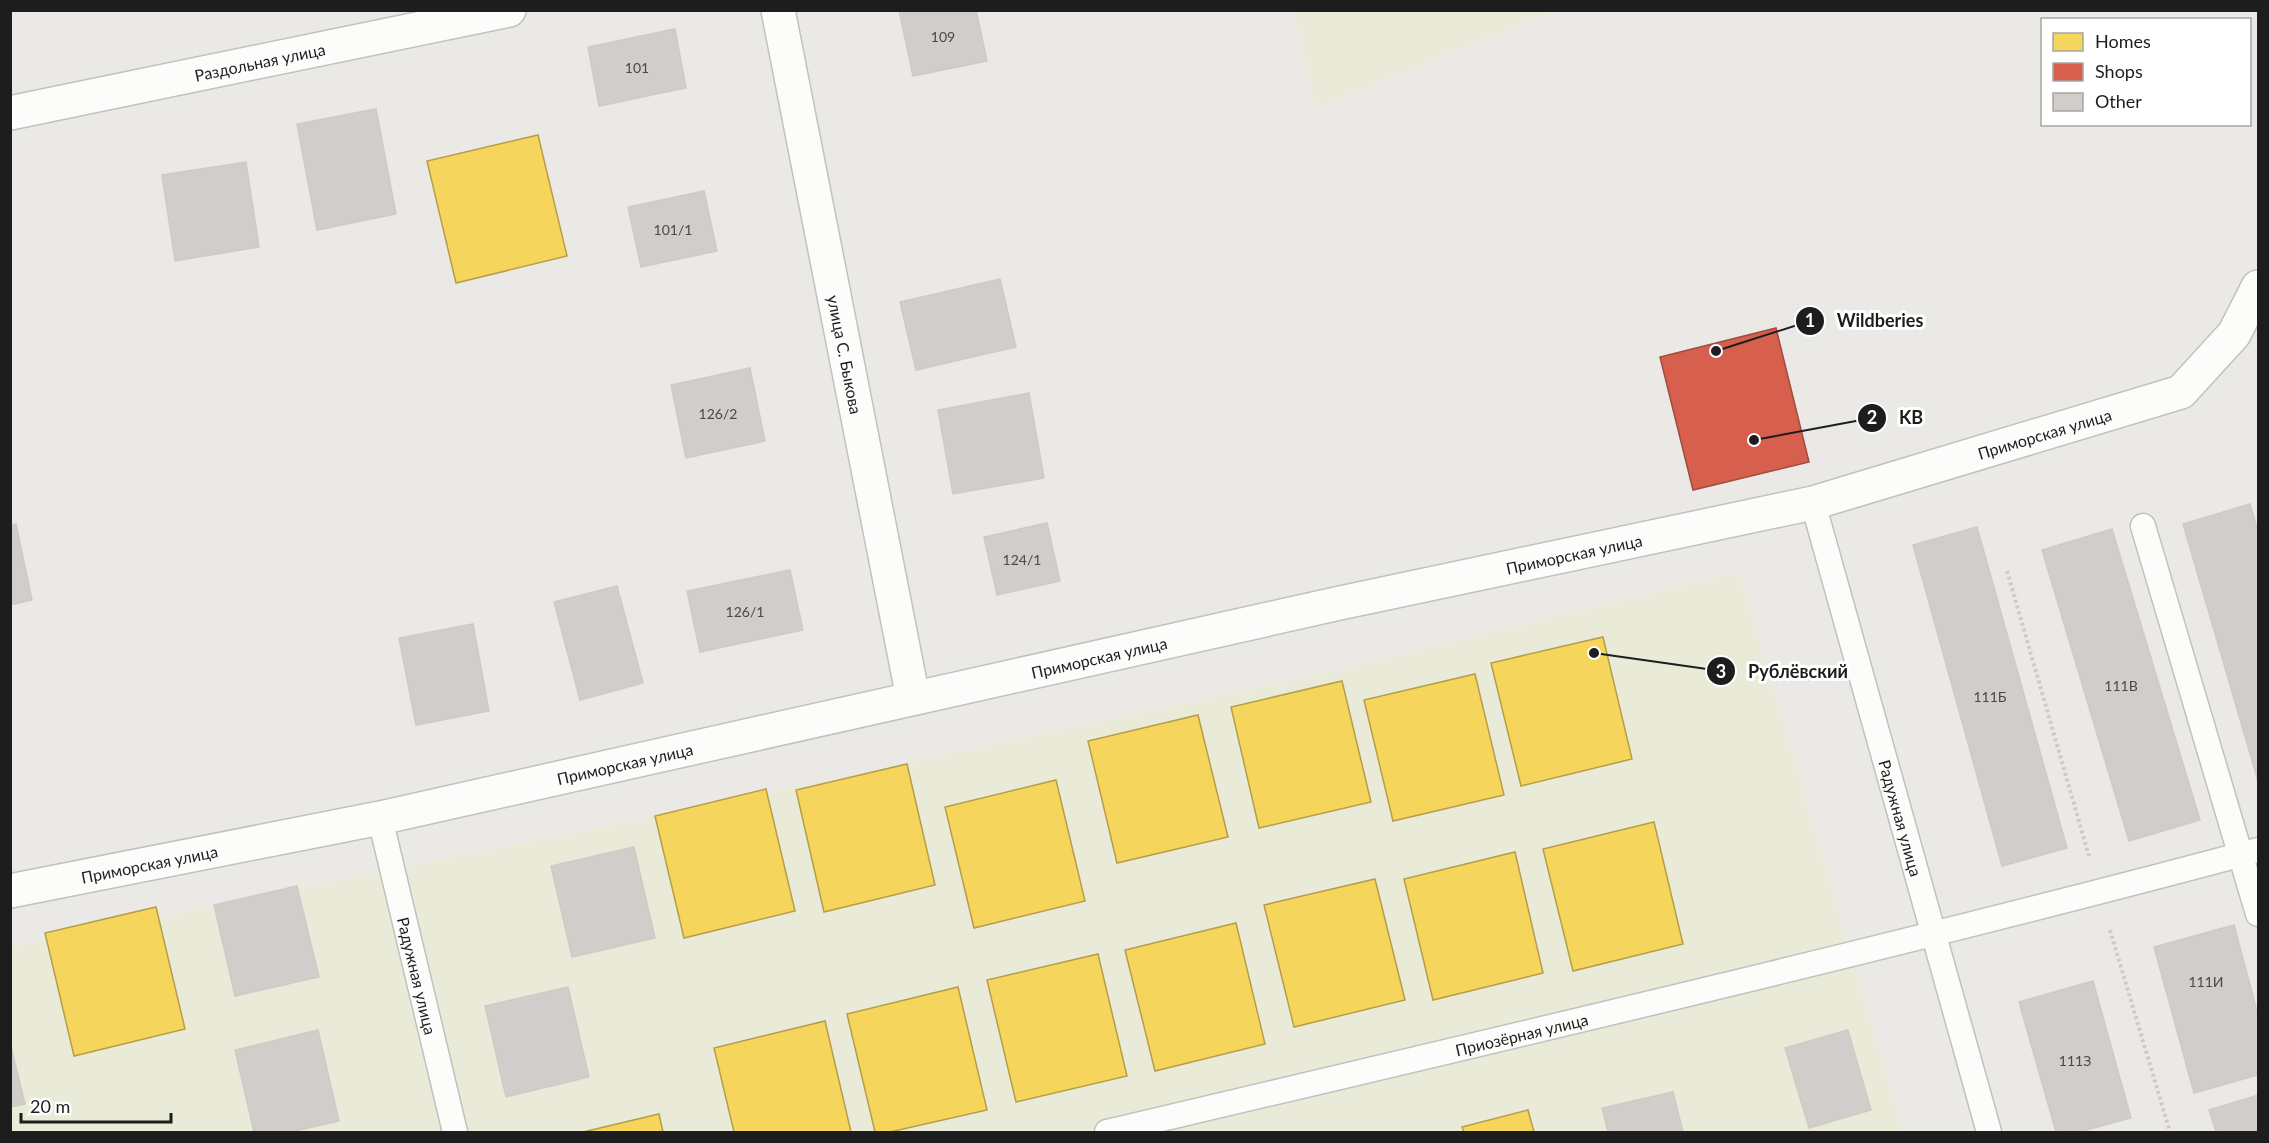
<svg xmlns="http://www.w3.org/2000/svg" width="2269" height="1143" font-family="Lato,sans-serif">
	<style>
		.farmland { fill: #eaead9 }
		.homes { fill: #f6d55c; stroke: #b59e49; stroke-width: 1.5 }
		.shops { fill: #d6604d; stroke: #9e4c3f; stroke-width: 1.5 }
		.building { fill: #d0cdca; stroke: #cecbc7; stroke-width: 1.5 }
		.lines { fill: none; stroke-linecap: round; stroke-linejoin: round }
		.service-casing { stroke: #c2c1c0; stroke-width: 27 }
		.minor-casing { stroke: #c2c1c0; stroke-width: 36 }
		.path { stroke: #d4c8c6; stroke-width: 4; stroke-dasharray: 3 3; stroke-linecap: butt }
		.service { stroke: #fcfcfb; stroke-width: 24 }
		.minor { stroke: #fcfcfb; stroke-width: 33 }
		.labels { text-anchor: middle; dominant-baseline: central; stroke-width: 6; stroke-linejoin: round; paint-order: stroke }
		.number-label { font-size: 14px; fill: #4a4948 }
		.street-label { font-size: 16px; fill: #1d1d1d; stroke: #fff }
		.leader { fill: none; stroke: #1d1d1d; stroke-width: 2 }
		.callout-dot { fill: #1d1d1d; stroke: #fff; stroke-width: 2 }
		.mark-label { font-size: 18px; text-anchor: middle; font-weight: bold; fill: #fff }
		.callout-label { font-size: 18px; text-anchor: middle; font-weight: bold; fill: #1d1d1d; stroke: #fff; stroke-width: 6; stroke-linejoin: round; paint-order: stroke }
	</style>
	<rect width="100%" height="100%" fill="#ebe9e5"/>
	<!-- farmland -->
	<g class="farmland">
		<path d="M1294,11V10L1553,11L1316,108Z"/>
		<path d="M1739,572L1903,1132H11V947L680,811L1314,676Z"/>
	</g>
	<!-- homes -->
	<g class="homes">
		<path d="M538,135L567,256L456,283L427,161Z"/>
		<path d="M1603,637L1632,759L1521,786L1491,663Z"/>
		<path d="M1475,674L1504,795L1393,821L1364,700Z"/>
		<path d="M1342,681L1371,802L1259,828L1231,707Z"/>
		<path d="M1198,715L1228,837L1117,863L1088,741Z"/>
		<path d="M907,764L935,885L824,912L796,790Z"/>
		<path d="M1056,780L1085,901L974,928L945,807Z"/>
		<path d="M766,789L795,911L684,938L655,816Z"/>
		<path d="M1654,822L1683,944L1573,971L1543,849Z"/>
		<path d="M1515,852L1543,973L1433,1000L1404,879Z"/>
		<path d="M1375,879L1405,1000L1294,1027L1264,905Z"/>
		<path d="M156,907L185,1029L74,1056L45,933Z"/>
		<path d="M1236,923L1265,1044L1155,1071L1125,950Z"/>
		<path d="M1098,954L1127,1076L1016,1102L987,980Z"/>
		<path d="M958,987L987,1110L890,1132H875L847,1014Z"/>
		<path d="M825,1021L851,1132H734L714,1048Z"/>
		<path d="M1528,1110L1534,1132H1464L1462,1127Z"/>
		<path d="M659,1114L663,1132H583Z"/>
	</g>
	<!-- shops -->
	<path class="shops" d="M1776,328L1809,462L1693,490L1660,357Z"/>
	<!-- building -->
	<g class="building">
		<path d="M899,10H976L987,61L913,76Z"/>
		<path d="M675,29L686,88L599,106L588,47Z"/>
		<path d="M376,109L396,214L317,230L297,124Z"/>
		<path d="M246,162L259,247L175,261L162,175Z"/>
		<path d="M704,191L717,251L641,267L628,207Z"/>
		<path d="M1000,279L1016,347L916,370L900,302Z"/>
		<path d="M750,368L765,441L686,458L671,385Z"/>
		<path d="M1029,393L1044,478L953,494L938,410Z"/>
		<path d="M2250,504L2258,531V781L2183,524Z"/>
		<path d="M1047,523L1060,581L997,595L984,537Z"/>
		<path d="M16,524L32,600L10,605V526Z"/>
		<path d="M1977,527L2067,848L2002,866L1913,545Z"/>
		<path d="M2112,529L2200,820L2129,841L2042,550Z"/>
		<path d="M790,570L803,630L700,652L687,591Z"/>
		<path d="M617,586L643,683L580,700L554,602Z"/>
		<path d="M473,624L489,711L416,725L399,638Z"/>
		<path d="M634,847L655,938L572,957L551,866Z"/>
		<path d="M297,886L319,977L235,996L214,905Z"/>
		<path d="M2234,925L2258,1015V1075L2194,1093L2154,947Z"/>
		<path d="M2093,981L2131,1118L2079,1132H2056L2019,1002Z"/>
		<path d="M568,987L589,1077L506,1097L485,1006Z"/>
		<path d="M318,1030L339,1121L291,1132H254L235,1050Z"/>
		<path d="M1848,1030L1871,1110L1809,1128L1785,1048Z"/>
		<path d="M10,1043L25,1104L10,1107Z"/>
		<path d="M1673,1092L1683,1132H1608L1602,1108Z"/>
		<path d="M2258,1095V1132H2216L2209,1110Z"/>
	</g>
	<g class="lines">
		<defs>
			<g id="service">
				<path id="s1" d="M1813,503L1989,1132"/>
				<path d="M2143,526L2258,914"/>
				<path id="s2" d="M380,818L455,1132"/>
				<path id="s3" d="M1107,1132C1491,1041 1877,952 2258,850"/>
			</g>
			<g id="minor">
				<path id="s4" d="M778,10L913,698"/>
				<path id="s5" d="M10,113L509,10"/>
				<path id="s6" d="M10,891L380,818L1340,603L1813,503L2181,392L2234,334L2258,287"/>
			</g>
		</defs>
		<!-- service casing -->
		<use href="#service" class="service-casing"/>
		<!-- minor casing -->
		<use href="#minor" class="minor-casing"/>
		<!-- path -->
		<g class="path">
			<path d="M2007,571L2089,856"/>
			<path d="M2110,930L2170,1132"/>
		</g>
		<!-- service -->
		<use href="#service" class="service"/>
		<!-- minor -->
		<use href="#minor" class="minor"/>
	</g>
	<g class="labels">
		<!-- number labels -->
		<g class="number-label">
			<text x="943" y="36">109</text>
			<text x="637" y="67">101</text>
			<text x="673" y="229">101/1</text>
			<text x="718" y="413">126/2</text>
			<text x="1022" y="559">124/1</text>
			<text x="745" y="611">126/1</text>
			<text x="2121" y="685">111В</text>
			<text x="1990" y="696">111Б</text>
			<text x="2206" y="981">111И</text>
			<text x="2075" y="1060">111З</text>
		</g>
		<!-- street labels -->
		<g class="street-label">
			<text stroke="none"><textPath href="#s5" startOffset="255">Раздольная улица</textPath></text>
			<text stroke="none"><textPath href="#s4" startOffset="351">улица С. Быкова</textPath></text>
			<text stroke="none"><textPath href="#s6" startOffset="2086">Приморская улица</textPath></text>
			<text stroke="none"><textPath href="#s6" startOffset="1600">Приморская улица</textPath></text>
			<text stroke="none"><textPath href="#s6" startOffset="1114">Приморская улица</textPath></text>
			<text stroke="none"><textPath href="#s6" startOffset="628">Приморская улица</textPath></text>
			<text stroke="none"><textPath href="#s1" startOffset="327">Радужная улица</textPath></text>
			<text stroke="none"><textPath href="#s6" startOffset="142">Приморская улица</textPath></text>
			<text stroke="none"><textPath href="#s2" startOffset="162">Радужная улица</textPath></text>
			<text stroke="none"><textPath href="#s3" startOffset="426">Приозёрная улица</textPath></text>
		</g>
	</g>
	<!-- callouts -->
	<path class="leader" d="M1716 351L1810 321M1754 440L1872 418M1594 653L1721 671"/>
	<g class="callout-dot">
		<circle cx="1716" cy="351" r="6"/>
		<circle cx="1754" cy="440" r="6"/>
		<circle cx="1594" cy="653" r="6"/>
		<circle cx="1810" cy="321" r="15"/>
		<circle cx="1872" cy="418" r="15"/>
		<circle cx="1721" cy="671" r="15"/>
	</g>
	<g class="mark-label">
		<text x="1810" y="327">1</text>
		<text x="1872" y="424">2</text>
		<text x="1721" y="678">3</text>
	</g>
	<g class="callout-label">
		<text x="1880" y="327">Wildberies</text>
		<text x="1911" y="424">KB</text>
		<text x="1798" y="678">Рублёвский</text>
	</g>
	<!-- border -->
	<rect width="2269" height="1143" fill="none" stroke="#1d1d1d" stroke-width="24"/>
	<!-- legend -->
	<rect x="2041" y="18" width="210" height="108" fill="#ffffff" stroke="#a5a5a5" stroke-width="1.5"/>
	<rect x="2053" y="33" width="30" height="18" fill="#f6d55c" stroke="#a5a5a5" stroke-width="1.5"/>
	<text x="2095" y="48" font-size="18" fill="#1d1d1d">Homes</text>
	<rect x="2053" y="63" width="30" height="18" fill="#d6604d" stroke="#a5a5a5" stroke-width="1.5"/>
	<text x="2095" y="78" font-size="18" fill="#1d1d1d">Shops</text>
	<rect x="2053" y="93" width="30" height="18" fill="#d0cdca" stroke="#a5a5a5" stroke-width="1.5"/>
	<text x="2095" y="108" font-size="18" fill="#1d1d1d">Other</text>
	<!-- scale -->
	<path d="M21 1113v9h150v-9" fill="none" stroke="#1d1d1d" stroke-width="3"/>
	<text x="30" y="1113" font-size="18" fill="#1d1d1d" stroke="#ffffff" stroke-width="4.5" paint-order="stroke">20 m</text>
</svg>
